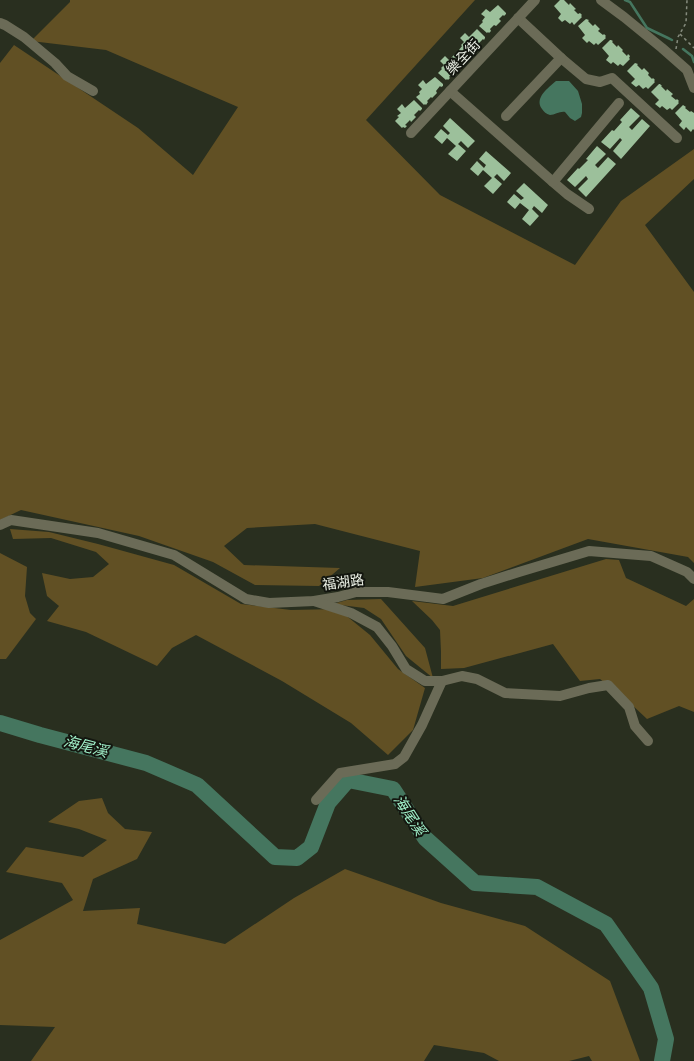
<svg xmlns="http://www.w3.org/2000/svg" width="694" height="1061" font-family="Helvetica,'Noto Sans TC',sans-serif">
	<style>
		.forest { fill: #615024 }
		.water { fill: #45765f }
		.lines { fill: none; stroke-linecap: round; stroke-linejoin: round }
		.stream { stroke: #45765f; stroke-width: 2.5 }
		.river { stroke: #45765f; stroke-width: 16 }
		.building { fill: #9cc09b }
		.path { stroke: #868c7e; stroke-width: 1.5; stroke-dasharray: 3 3; stroke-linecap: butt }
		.minor { stroke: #6b6b57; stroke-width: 10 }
		.labels { text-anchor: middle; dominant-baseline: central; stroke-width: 4; stroke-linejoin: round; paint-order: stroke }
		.street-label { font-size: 14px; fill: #ecf1e6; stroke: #13160f }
		.water-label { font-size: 15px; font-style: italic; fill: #a0f0c9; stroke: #13160f }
	</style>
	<rect width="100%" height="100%" fill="#292f1f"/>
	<!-- forest -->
	<g class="forest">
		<path d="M70,0H475L366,120L440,195L575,265L621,201L694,149V179L645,225L694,292V563L688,557L588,539L483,578L415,587L420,551L315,524L247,528L224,546L244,565L340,568L319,586L255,585L213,562L139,536L21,510L0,520V63L14,45L138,128L193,175L238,107L106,50L31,41L70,2Z"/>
		<path d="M10,529L49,532L98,544L174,565L241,604L291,610L338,609L370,635L398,669L425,688L413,730L388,755L351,723L282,681L196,635L172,648L157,666L86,632L47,621L59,606L47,596L42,573L70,579L93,577L109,564L96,552L51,538L13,539Z"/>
		<path d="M0,553L27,567L25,596L30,613L36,619L6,659H0Z"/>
		<path d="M606,559L619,560L626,578L686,606L694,599V712L679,706L647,719L630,703L600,679L580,681L553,644L464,668L441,669V652L440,630L432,620L412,601L453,606Z"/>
		<path d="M381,599L425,648L433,678L406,656L381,619L364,608L333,604L347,600Z"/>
		<path d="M102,798L108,813L125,829L152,832L137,859L93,879L83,911L140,908L137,924L225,944L294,898L345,869L441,903L525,926L610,981L640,1061H592L589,1056L569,1061H499L484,1053L434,1045L424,1061H31L55,1027L0,1025V940L73,900L62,883L6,872L26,847L83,857L107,840L79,829L48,822L79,801Z"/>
	</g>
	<!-- water -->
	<path class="water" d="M556,81H569L578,91L582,104V113L581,117L575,121L570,118L565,112C560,111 555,115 550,115C546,114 544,112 542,109C534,98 548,88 556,81Z"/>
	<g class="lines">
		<!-- stream -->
		<g class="stream">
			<path d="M625,0L630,2L647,28L668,38L672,40"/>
			<path d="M683,49L692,56L694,62"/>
		</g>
		<!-- river -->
		<path class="river" d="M0,723L40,735L146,763L197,785L275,857L297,858L311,847L328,803L348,780L393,789L425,838L475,883L537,887L606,924L651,988L666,1039L662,1061"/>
	</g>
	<!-- building -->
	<g class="building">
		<path d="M560,0H564L569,5L570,3L576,9L574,10L578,14L580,13L582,15L581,16L582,17L574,25L572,22L570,24L565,20L562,22L558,18L561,14L554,6Z"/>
		<path d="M498,5L506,13V14L504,16L503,15L499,19L501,21L496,26L494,25L490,29L491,31L489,33L488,32L487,33L479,26L483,22L482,21L485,17L481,14L486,9L490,12Z"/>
		<path d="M586,19L589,20L588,21L593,26L595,24L600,29L598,31L603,35L604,34L606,36L605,37L606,38L598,45L596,43L594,45L589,41L587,43L582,38L585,35L578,26Z"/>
		<path d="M477,29L485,37V38L484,40L483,39L478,44L480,46L475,51L473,49L469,54L470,55L468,57L467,56L466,57L459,50L462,46L461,45L464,42L460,38L465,33L469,37Z"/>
		<path d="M610,40H611L613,41L612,42L617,47L618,45L623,50L622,51L627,56L628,54L630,56L629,58L630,59L623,66L620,64L618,66L613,62L611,64L606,60L609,56L602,48Z"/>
		<path d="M457,52L465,60V61L463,63L462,62L458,67L459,68L454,74L453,72L449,77L450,78L448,80L447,79L446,80L438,73L442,69L441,68L444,65L440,61L445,56L449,60Z"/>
		<path d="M635,63L638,64L637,65L642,70L644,68L649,73L648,75L652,79L653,78L655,80L654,81L655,82L648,89L646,87L643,89L639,85L636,87L631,83L635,79L627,71Z"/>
		<path d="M435,77L443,84V86L441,87L440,86L436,91L437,93L432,98L431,97L427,101L428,102L426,105L425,104L424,105L416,97L420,94L419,92L422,89L418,85L423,80L426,84Z"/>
		<path d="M659,84H660L662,86H661L666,91L667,89L673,94L671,96L676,100L677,99L679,101L678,102L679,103L672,110L670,108L667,110L662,106L660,108L655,104L659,100L651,92Z"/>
		<path d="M414,100L422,108V109L420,111L419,110L414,115L416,117L411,122L410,120L405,125L407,126L405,128L403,127L402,128L395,121L399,117L397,116L401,113L397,109L402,104L405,108Z"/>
		<path d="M683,105L686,107L685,108L690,112L691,111L694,113V130L693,129L691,132L686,127L684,130L679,125L682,121L675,113Z"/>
		<path d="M631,108L640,116L629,127L632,130L642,119L650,126L621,159L613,151L622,140L620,138L610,149L601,142L612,130L614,131L622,122L620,120Z"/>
		<path d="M450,118L475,141L468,148L461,141L458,144L466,151L457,161L448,154L456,146L447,138L442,144L434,137L441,129L448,135L450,133L443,126Z"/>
		<path d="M597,146L606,154L595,165L598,168L608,157L616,164L586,197L578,189L588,179L586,176L575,187L567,180L578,168L579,169L588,160L586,159Z"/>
		<path d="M486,151L511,173L504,181L497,174L494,177L502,184L493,194L484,186L492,178L483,170L478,176L470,169L477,161L484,168L486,165L479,159Z"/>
		<path d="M524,183L548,205L542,213L534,206L532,209L539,216L530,226L522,219L529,210L520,203L515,209L507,202L514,194L521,200L524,198L516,191Z"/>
	</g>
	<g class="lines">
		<!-- path -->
		<g class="path">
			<path d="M680,34L694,48"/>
			<path d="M676,49L678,37L686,23L687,0"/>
		</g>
		<!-- minor -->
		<g class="minor">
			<path d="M601,0L624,17L662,48L687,70L694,88"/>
			<path d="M518,18L561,58L586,79L600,82L612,78L677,138"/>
			<path d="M0,23L5,25L24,37L55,63L67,76L93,91"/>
			<path d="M450,91L553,182L567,194L589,209"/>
			<path d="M506,116L561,58"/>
			<path d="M411,133L535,0"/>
			<path d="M553,182L619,103"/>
			<path d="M0,525L11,520L98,533L174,555L246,599L269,603L314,601L338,597L356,592H388L443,599L481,584L519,572L589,551L651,556L687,572L694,579"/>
			<path d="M314,601L351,613L377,627L392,646L406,669L425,681H442L462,676L477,679L505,693L560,696L589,688L608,685L629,707L635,726L648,741"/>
			<path d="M316,800L340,773L395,764L404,757L422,725L442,681"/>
		</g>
	</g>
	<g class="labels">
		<!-- street labels -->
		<g class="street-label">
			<text transform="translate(463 57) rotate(-47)">樂全街</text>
			<text transform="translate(343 582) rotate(-8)">福湖路</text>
		</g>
		<!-- water labels -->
		<g class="water-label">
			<text transform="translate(86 746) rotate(15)">海尾溪</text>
			<text transform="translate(410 815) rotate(57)">海尾溪</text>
		</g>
	</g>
</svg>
